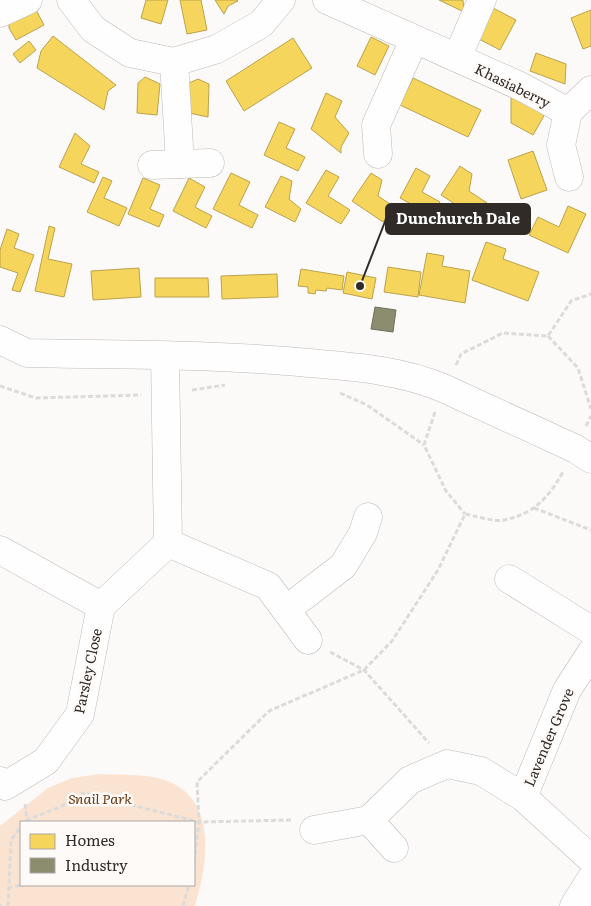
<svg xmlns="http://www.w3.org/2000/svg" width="591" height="906" font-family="Literata,serif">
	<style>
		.green { fill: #fbe3d2; fill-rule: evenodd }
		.homes { fill: #f6d55c; stroke: #bba24c }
		.industry { fill: #8c8c6e; stroke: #716f59 }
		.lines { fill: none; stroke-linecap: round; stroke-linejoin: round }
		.minor-casing { stroke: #bdbab8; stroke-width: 29 }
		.path { stroke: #dcdbda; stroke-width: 3; stroke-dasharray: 5 2.5; stroke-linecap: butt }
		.minor { stroke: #fffefe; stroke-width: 28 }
		.labels { text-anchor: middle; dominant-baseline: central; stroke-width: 5; stroke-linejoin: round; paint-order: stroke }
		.street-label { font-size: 14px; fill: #312b27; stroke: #fdfaf8 }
		.park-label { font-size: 14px; font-style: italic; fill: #68370f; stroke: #fdfaf8 }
		.leader { fill: none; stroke: #312b27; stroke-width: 2 }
		.callout-dot { fill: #312b27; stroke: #fdfaf8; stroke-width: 2 }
		.callout { fill: #312b27; stroke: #312b27; stroke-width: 2 }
		.callout-label { font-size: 15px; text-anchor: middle; font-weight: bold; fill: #fff }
	</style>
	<rect width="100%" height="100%" fill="#fcfaf9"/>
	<!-- green -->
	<path class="green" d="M100,774C117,775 136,774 153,777C218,789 210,858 195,906H0V826L48,788L72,778ZM194,822V885H21V822Z"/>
	<!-- homes -->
	<g class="homes">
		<path d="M146,0H168L161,24L141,18Z"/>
		<path d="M180,0H201L207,30L187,34Z"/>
		<path d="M215,0H237L238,1L228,6L224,14Z"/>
		<path d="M439,0H463L464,12Z"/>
		<path d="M35,8L44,25L16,40L9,28V22Z"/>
		<path d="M493,8L516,20L500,50L477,38Z"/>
		<path d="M591,10V46L583,49L571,18Z"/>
		<path d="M53,36L116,85L108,91L104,110L37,68L41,51Z"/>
		<path d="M371,37L389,46L375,75L357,66Z"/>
		<path d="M293,38L312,68L244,111L226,81Z"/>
		<path d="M29,41L36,50L20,63L13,54Z"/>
		<path d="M536,53L566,64L565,84L530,71Z"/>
		<path d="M145,77L160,84L157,115L137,113L138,83Z"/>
		<path d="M413,78L481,110L468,137L400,105Z"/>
		<path d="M198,79L209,84L208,117L189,113V83Z"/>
		<path d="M326,93L342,101L335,117L349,133L341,147V153L311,129Z"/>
		<path d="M511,95L545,114L533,135L511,123Z"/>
		<path d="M279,122L295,129L286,148L305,157L298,171L264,155Z"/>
		<path d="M75,133L90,146L81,164L99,172L94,183L59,167Z"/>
		<path d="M533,151L547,190L521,199L508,160Z"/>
		<path d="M460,166L472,174L469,191L487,203L477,218L441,195Z"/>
		<path d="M416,168L430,176L422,192L440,202L433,216L400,198Z"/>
		<path d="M326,170L339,177L328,196L350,210L341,224L306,203Z"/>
		<path d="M231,173L250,182L239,205L258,215L252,228L213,209Z"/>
		<path d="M371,173L382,180L378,196L393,206L383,222L352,201Z"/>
		<path d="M281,176L292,181L289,199L301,209L295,222L265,207Z"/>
		<path d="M103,177L112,181L104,198L127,208L119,226L87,212Z"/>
		<path d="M143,178L160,185L150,209L164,215L159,227L128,214Z"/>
		<path d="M189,178L205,187L195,207L212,216L206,228L173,211Z"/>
		<path d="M568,206L586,214L568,253L529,235L538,217L559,227Z"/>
		<path d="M49,226L55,228L48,259L72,264L64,297L35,291Z"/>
		<path d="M7,229L19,234L14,248L34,255L20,292L12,290L18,273L0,267V250Z"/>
		<path d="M486,242L506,249L503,259L539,272L528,301L472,280Z"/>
		<path d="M427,253L444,256L442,266L470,271L465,303L419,295Z"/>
		<path d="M388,267L421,272L418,297L384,292Z"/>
		<path d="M139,268L141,297L93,300L91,271Z"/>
		<path d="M301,269L344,276L342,290L327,288L326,291L316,290L315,294L308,293V287L298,286Z"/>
		<path d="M347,272L376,278L372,299L343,293Z"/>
		<path d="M277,274L278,297L222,299L221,276Z"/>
		<path d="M155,278H208L209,297H155Z"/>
	</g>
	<!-- industry -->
	<path class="industry" d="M375,307L396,310L393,332L371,329Z"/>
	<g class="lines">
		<defs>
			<g id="minor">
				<path d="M71,0L93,29L130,53L174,62L217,49L261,24L281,0"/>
				<path d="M327,0L520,86L568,112"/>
				<path d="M0,13L28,0"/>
				<path d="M457,58L482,0"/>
				<path d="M174,62L180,164"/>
				<path d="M378,154L376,125L414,40"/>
				<path d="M152,165L210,163"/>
				<path d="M569,177L561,145L568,112L591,90"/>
				<path d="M0,340L27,353C121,355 216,354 309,363C355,367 400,370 443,388L576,449L591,459"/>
				<path d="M168,543L268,586L308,640"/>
				<path d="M0,550L101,606"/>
				<path d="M509,579L591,630"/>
				<path d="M287,609L343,566L363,533L368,517"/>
				<path d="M0,781L5,786L46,761L80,714L101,606L168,543L165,356"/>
				<path d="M523,797L567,690L591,653"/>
				<path d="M369,820L394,848"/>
				<path d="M314,830L369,820L410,780L447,764L481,771L523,797L591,859"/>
				<path d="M574,906L591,879"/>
			</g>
		</defs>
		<!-- minor casing -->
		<use href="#minor" class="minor-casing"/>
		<!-- path -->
		<g class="path">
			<path d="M548,336L578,368L591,409"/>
			<path d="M456,365L461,354L503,333L548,336L571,301L591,294"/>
			<path d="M0,386L36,398L141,395"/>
			<path d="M192,390L225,385"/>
			<path d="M340,393L367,405L424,445"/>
			<path d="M435,412L424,445L446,491L465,514"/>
			<path d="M586,426L591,416"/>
			<path d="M534,508L591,530"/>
			<path d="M330,652L364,670L429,743"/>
			<path d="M25,804L27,820L60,807L84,793L199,822L292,820"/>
			<path d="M194,862L199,822L197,782L269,711L364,670L392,641L438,570L465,514C476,516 493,522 504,520C534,514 549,497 563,472"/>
			<path d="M8,888L21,885"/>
			<path d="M0,905L1,906"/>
			<path d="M8,906L11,840L21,827"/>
			<path d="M183,906L189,885"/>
		</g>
		<!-- minor -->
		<use href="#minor" class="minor"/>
	</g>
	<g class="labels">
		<!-- street labels -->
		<g class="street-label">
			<text transform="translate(513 85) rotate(26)">Khasiaberry</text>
			<text transform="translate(87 671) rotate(-78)">Parsley Close</text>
			<text transform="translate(548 737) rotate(-67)">Lavender Grove</text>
		</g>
		<!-- park labels -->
		<g class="park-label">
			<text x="100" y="798">Snail Park</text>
		</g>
	</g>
	<!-- callouts -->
	<path class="leader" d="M360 286L386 219"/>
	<circle class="callout-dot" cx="360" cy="286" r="5"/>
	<rect class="callout" x="386" y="204" width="144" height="30" rx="5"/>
	<g class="callout-label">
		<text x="458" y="224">Dunchurch Dale</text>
	</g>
	<!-- legend -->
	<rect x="20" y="821" width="175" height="65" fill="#fdfaf8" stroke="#aba7a4"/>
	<rect x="30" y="834" width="25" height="15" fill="#f6d55c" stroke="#aba7a4"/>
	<text x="65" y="846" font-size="15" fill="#312b27">Homes</text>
	<rect x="30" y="858" width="25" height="15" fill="#8c8c6e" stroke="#aba7a4"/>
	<text x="65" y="871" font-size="15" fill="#312b27">Industry</text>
</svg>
